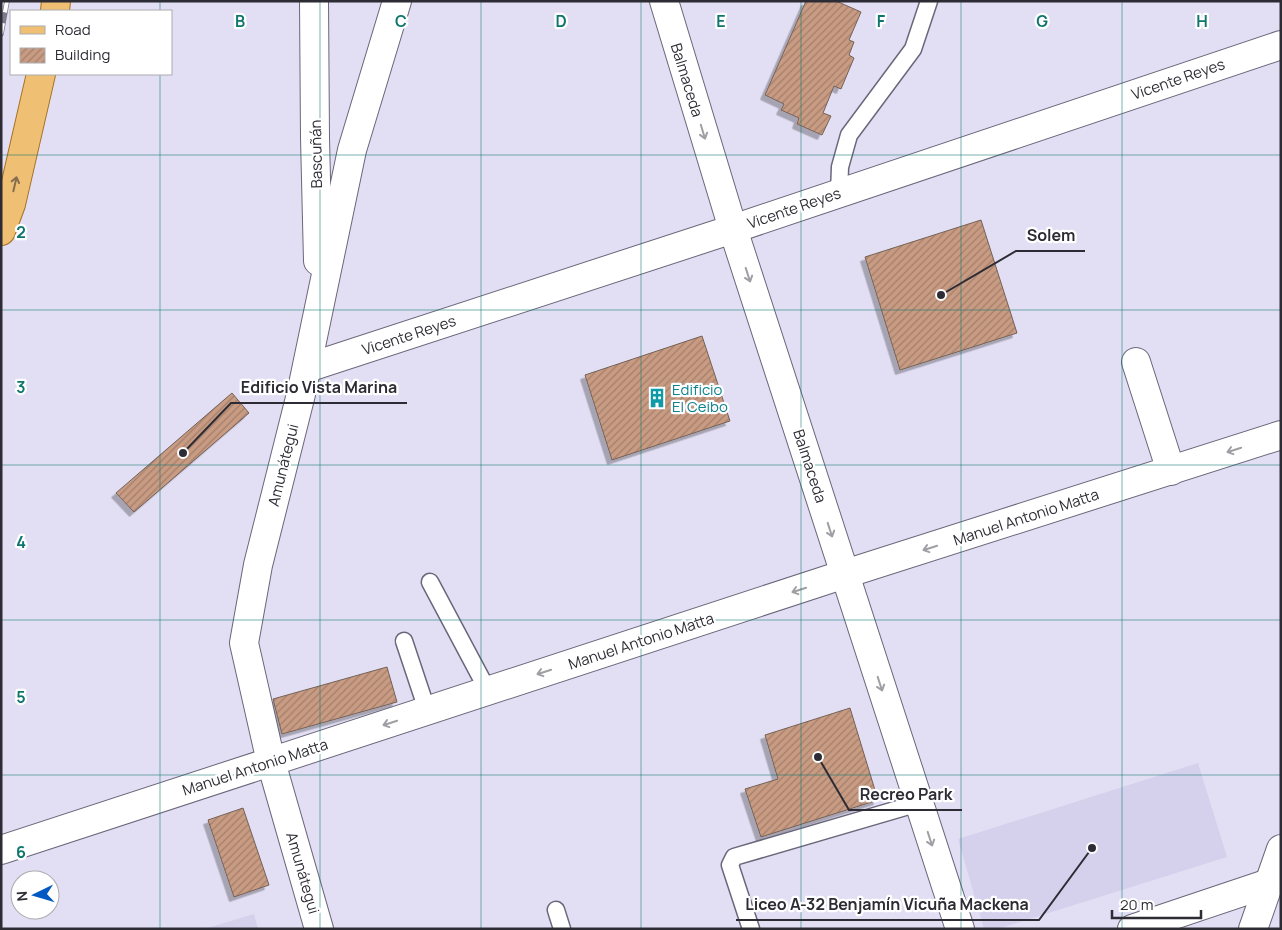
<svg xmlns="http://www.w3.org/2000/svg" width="1282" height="930" font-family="Manrope,sans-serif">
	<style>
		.built { fill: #d5d1ed }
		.building { fill: url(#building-hatch); stroke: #746157; filter: url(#shadow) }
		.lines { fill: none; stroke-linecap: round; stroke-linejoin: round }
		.service-casing { stroke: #6a677a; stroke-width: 19 }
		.minor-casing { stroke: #6a677a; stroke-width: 30 }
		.tertiary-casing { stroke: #6a677a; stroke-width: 30 }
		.primary-casing { stroke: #a57020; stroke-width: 30 }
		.service { stroke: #fff; stroke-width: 16 }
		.minor { stroke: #fff; stroke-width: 28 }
		.tertiary { stroke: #fff; stroke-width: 28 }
		.primary { stroke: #efbf73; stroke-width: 28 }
		.rail-casing { stroke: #7d7b89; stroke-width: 5.5 }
		.rail { stroke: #fff; stroke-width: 4; stroke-dasharray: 11; stroke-linecap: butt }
		.oneway { stroke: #a0a0a4 }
		.oneway2 { stroke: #846e50 }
		.grid { fill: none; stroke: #0f766e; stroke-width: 1; stroke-opacity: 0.55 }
		.labels { text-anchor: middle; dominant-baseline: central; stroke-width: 4.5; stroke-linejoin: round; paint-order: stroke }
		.street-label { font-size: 15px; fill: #2d2c34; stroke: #fff }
		.culture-label { font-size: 15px; fill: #0d838f; stroke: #fff; text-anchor: start }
		.grid-label { font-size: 16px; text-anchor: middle; font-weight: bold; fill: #0f766e; stroke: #fff; stroke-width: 4.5; stroke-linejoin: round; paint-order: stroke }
		.leader { fill: none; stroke: #2d2c34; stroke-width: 2 }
		.callout-dot { fill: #2d2c34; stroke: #fff; stroke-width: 2 }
		.callout-label { font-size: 16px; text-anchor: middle; font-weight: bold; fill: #2d2c34; stroke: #fff; stroke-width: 4.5; stroke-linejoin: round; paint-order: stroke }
	</style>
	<defs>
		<pattern id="building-hatch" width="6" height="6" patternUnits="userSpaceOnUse" patternTransform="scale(1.25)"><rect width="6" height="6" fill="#c89b82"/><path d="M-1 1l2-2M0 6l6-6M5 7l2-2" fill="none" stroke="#a37f6b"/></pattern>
		<filter id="shadow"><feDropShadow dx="-4.5" dy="4.5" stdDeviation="0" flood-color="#0004"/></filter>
	</defs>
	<rect width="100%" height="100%" fill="#e2dff4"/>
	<!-- built -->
	<g class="built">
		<path d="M1198,763L1227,857L998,929H984L958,839Z"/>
		<path d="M254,914L258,929H204Z"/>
	</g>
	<!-- building -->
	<g class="building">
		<path d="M806,1H836L861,12L849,40L854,42L849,55L854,58L841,89L834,86L823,113L831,116L822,135L797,124L799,118L781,110L784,104L765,95Z"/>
		<path d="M981,220L1017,333L900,370L865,257Z"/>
		<path d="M702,336L730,421L612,460L585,375Z"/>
		<path d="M232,393L249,413L134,512L116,493Z"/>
		<path d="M387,667L397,702L282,734L273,699Z"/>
		<path d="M850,708L878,800L761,837L745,789L778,779L765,735Z"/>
		<path d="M243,808L269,885L234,897L208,820Z"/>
	</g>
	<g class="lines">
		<defs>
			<g id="service">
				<path d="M839,193L840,167L849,135L913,49L929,1"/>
				<path d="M430,582L488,691"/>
				<path d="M404,641L427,710"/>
				<path d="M556,910L562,929"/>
				<path d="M751,929L730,865L734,857L919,803"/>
			</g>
			<g id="minor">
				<path d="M314,1L315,138L318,261"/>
				<path d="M1136,362L1171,471"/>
				<path d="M307,368L733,229L1281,45"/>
				<path d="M1,850L845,574L1281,435"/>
				<path d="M319,929L271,762L244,643L258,565L301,394L352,150L397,1"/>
				<path d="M1132,929L1269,883"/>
				<path d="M1253,929L1281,849"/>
			</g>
			<path id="tertiary" d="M664,1L733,229L960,929"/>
			<g id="primary">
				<path d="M55,11L56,1"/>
				<path d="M1,231L11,204L41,74"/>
			</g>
		</defs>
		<!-- service casing -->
		<use href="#service" class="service-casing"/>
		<!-- minor casing -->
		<use href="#minor" class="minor-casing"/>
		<!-- tertiary casing -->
		<use href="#tertiary" class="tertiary-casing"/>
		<!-- primary casing -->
		<use href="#primary" class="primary-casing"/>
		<!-- service -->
		<use href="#service" class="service"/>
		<!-- minor -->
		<use href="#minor" class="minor"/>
		<!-- tertiary -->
		<use href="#tertiary" class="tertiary"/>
		<!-- primary -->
		<use href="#primary" class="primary"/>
		<defs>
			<path id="rail" d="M1,34L7,1"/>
		</defs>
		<!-- rail casing -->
		<use href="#rail" class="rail-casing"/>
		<!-- rail -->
		<use href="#rail" class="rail"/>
	</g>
	<!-- one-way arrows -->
	<defs><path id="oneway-shaft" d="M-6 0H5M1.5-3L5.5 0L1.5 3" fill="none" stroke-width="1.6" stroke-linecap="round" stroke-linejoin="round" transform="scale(1.25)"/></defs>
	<g class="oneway">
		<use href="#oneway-shaft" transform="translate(703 132) rotate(73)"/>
		<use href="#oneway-shaft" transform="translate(748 275) rotate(72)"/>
		<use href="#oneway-shaft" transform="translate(1234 450) rotate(162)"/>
		<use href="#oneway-shaft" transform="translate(830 530) rotate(72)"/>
		<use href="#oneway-shaft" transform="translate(930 548) rotate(162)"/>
		<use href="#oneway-shaft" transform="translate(799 590) rotate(162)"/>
		<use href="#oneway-shaft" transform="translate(544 672) rotate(162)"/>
		<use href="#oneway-shaft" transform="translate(880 684) rotate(72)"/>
		<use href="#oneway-shaft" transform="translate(390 723) rotate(162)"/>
		<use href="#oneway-shaft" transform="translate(930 839) rotate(72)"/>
	</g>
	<use class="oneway2" href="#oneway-shaft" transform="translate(15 184) rotate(-77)"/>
	<!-- grid -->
	<path class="grid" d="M160,1V11M320,1V929M481,1V929M641,1V929M801,1V929M961,1V929M1122,1V929M160,74V929M1,155H1281M1,310H1281M1,465H1281M1,620H1281M1,775H1281"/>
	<!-- icons -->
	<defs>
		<symbol id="building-bare" viewBox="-9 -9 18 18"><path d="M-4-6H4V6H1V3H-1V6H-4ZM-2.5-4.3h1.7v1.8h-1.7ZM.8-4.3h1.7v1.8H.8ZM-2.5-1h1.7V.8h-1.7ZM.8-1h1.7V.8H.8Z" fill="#0f9aa8" stroke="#fff" stroke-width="2.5" paint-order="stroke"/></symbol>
	</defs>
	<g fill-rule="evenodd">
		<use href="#building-bare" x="643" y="384" width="28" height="28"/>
	</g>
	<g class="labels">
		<!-- street labels -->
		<g class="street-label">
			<text transform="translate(1178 79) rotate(-19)">Vicente Reyes</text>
			<text transform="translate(687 80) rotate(73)">Balmaceda</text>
			<text transform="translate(316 154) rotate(-91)">Bascuñán</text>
			<text transform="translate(794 208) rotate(-19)">Vicente Reyes</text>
			<text transform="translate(409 335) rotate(-18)">Vicente Reyes</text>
			<text transform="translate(283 465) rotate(-76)">Amunátegui</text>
			<text transform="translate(810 466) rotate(72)">Balmaceda</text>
			<text transform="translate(1026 517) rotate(-18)">Manuel Antonio Matta</text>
			<text transform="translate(641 641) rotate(-18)">Manuel Antonio Matta</text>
			<text transform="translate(255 767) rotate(-18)">Manuel Antonio Matta</text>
			<text transform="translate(303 873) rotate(74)">Amunátegui</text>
		</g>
		<!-- culture labels -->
		<g class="culture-label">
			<text x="672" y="389">Edificio<tspan x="672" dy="17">El Ceibo</tspan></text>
		</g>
	</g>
	<g class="grid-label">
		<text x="240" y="27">B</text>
		<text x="401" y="27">C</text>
		<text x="561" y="27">D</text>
		<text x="721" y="27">E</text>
		<text x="881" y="27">F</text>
		<text x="1042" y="27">G</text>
		<text x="1202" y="27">H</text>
		<text x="21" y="238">2</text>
		<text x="21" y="393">3</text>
		<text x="21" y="548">4</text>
		<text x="21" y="703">5</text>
		<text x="21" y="858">6</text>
	</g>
	<!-- callouts -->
	<path class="leader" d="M941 295L1016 251H1085M183 453L231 403H407M818 757L849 810H962M1092 848L1039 920H736"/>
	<g class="callout-dot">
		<circle cx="941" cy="295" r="5"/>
		<circle cx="183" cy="453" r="5"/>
		<circle cx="818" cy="757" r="5"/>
		<circle cx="1092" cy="848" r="5"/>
	</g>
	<g class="callout-label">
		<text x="1051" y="241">Solem</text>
		<text x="319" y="393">Edificio Vista Marina</text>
		<text x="906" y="800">Recreo Park</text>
		<text x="887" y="910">Liceo A-32 Benjamín Vicuña Mackena</text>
	</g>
	<!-- border -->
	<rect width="1282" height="930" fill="none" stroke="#2d2c34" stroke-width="5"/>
	<!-- legend -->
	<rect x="10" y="10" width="162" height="65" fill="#ffffff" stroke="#ababae"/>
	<rect x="20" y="26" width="25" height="8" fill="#efbf73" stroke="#ababae"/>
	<text x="55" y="35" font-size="15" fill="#2d2c34">Road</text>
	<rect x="20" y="48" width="25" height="15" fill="url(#building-hatch)" stroke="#ababae"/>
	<text x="55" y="60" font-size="15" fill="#2d2c34">Building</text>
	<!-- north arrow -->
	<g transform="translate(35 895) rotate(265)"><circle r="24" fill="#ffffff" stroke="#ababae"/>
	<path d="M0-4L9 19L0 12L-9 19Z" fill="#0059c2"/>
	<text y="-8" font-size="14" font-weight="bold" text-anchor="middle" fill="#2d2c34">N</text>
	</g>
	<!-- scale -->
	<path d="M1112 910v8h89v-8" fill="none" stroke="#2d2c34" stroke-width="2.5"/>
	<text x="1120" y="910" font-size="15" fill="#2d2c34" stroke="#ffffff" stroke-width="4" paint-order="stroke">20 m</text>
</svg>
